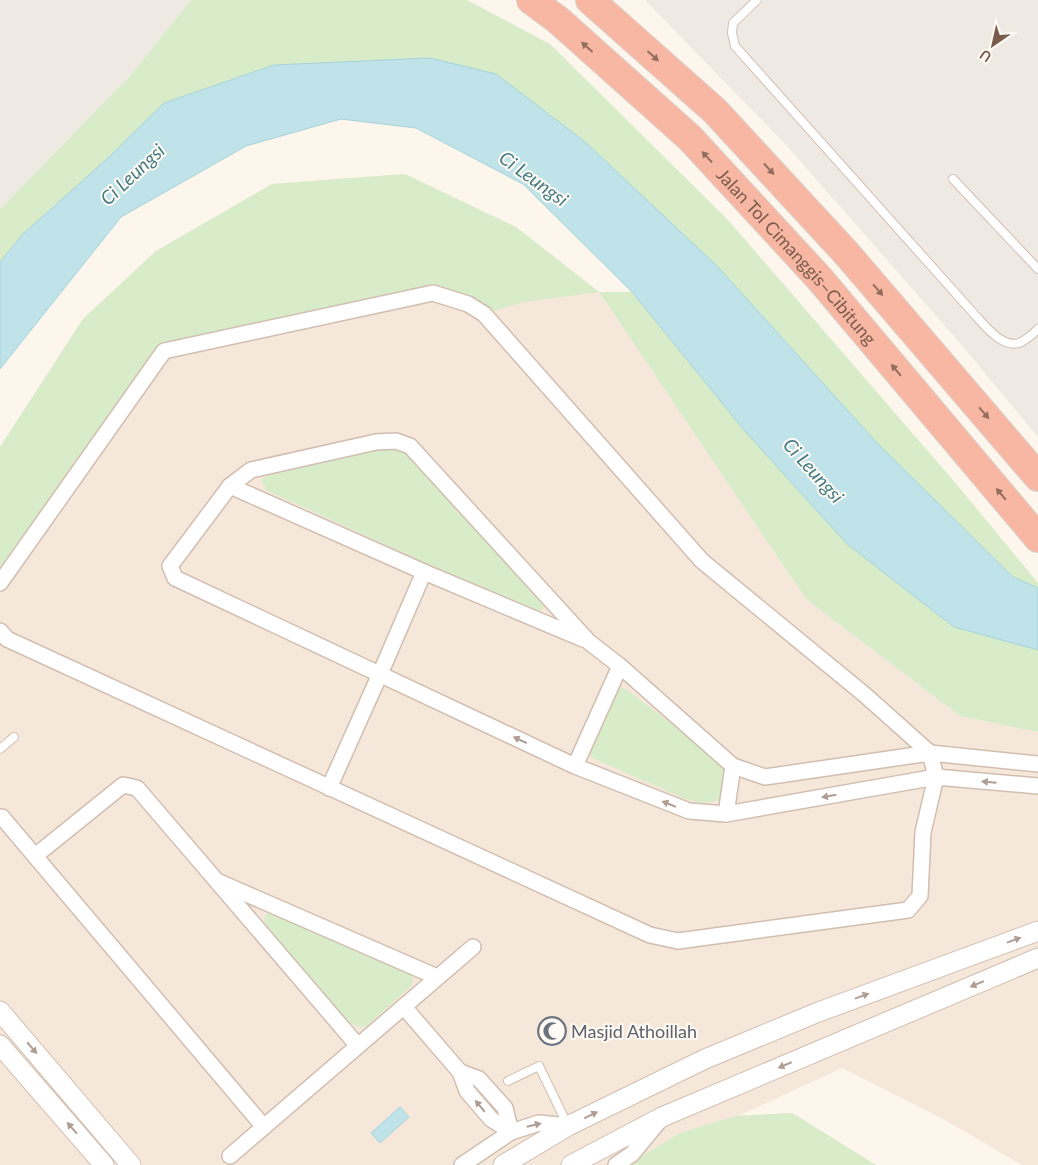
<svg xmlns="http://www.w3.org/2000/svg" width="1038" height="1165" font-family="Lato,sans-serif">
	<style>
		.residential { fill: #f5e8da }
		.industrial { fill: #efe9e4 }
		.green { fill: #d8ecc9 }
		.water { fill: #bfe3e8; stroke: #a5d3da }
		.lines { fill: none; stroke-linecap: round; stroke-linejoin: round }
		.service-casing { stroke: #d1beb0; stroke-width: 10 }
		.minor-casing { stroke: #d1beb0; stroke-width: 18 }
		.tertiary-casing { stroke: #d1beb0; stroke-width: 21 }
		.motorway-casing { stroke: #dad1cd; stroke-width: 30 }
		.service { stroke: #fff; stroke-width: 8 }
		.minor { stroke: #fff; stroke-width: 15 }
		.tertiary { stroke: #fff; stroke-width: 19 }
		.motorway { stroke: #f7b7a3; stroke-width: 28 }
		.oneway { fill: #936e5e }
		.oneway2 { fill: #af9d94 }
		.labels { text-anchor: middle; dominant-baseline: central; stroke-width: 4; stroke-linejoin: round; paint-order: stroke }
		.street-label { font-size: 18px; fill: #7a5c4d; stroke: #fffaf3 }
		.worship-label { font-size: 18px; fill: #5b616d; stroke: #fffaf3; text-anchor: start }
		.water-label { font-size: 19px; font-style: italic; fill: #437c86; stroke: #fffaf3 }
	</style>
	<rect width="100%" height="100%" fill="#fdf6ec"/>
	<!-- residential -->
	<path class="residential" d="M405,174L516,227L599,292L806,599L960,716L1038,732V1165H1022L945,1120L842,1068L738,1116L792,1113L876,1165H0V447L83,319L156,251L272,184Z"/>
	<!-- industrial -->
	<g class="industrial">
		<path d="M0,0H191L130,76L0,209Z"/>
		<path d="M645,0H1038V437L959,342L787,146Z"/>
	</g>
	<!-- green -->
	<g class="green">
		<path d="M191,0H467L550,44L728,220L958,486L1038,583V588L1013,577L878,444L717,266L430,58L274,65L164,103L109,157L22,235L0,262V209L130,76Z"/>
		<path d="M405,174L516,227L599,292H632L744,430L954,627L1038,650V732L960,716L806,599L599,292L524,302L484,314L432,293L164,351L0,583V447L83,319L156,251L272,184Z"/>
		<path d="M393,445L403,447L548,602C542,612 538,612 528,610L266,490L262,481L267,472Z"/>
		<path d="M617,686L627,690L740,775L734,799L700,803L683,798L592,758L587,750Z"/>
		<path d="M273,912L411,973L413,978L412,985L367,1026L360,1027L351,1024L265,925L264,919L267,914Z"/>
		<path d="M792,1113L876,1165H627L680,1133L736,1116Z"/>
	</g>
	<!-- water -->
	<g class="water">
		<path d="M430,58L496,74L584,141L717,266L878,444L1013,577L1038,588V650L954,627L847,544L744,430L632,292L523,184L416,128L341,119L246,146L121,217L0,369V262L22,235L109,157L164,103L274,65Z"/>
		<path d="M400,1107L409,1117L380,1143L371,1133Z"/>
	</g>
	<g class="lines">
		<defs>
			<g id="service">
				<path d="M757,0L733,23L732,33L735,46L975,315C985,326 1002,348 1019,343C1026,340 1033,334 1038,329"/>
				<path d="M953,179L1038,269"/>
				<path d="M0,749L14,737"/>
				<path d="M508,1081L539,1066L568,1126"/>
			</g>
			<g id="minor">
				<path d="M230,486L424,572L583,639"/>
				<path d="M0,583L164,351L433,293L468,304L484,314L702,561L865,695L930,753L936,777L923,832L920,896L908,910L678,941L650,935L7,639L0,631"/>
				<path d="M1038,764L930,753L765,777L733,766L620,666L589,642L410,446L396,441L376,442L251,470L230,486L170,566L175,578L575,766L689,811L726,814L936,777L1038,786"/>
				<path d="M575,766L620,666"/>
				<path d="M329,788L380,674L424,572"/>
				<path d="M726,814L733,766"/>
				<path d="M2,817L264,1127"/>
				<path d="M35,856L123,785L137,788L358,1046"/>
				<path d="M219,882L437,977"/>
				<path d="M404,1007L460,1072L467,1091L491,1119L511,1132"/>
				<path d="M460,1072L479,1079L505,1108L511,1132"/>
				<path d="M230,1156L473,947"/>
				<path d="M462,1165L511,1132L539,1123L568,1126"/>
				<path d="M616,1165L632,1154L660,1120"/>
			</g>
			<g id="tertiary">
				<path d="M0,1011L131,1165"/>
				<path d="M0,1045L104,1165"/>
				<path d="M503,1165L568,1126L705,1059L816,1013L1038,931"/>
				<path d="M571,1165L662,1117L1038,958"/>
			</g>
			<g id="motorway">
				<path id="s1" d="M531,0L558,20L690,138L819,278L1038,538"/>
				<path d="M590,0L715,111L847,254L1038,477"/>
			</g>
		</defs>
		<!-- service casing -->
		<use href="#service" class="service-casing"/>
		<!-- minor casing -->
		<use href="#minor" class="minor-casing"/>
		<!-- tertiary casing -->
		<use href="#tertiary" class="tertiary-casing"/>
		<!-- motorway casing -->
		<use href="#motorway" class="motorway-casing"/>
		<!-- service -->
		<use href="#service" class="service"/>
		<!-- minor -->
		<use href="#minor" class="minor"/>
		<!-- tertiary -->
		<use href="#tertiary" class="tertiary"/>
		<!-- motorway -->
		<use href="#motorway" class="motorway"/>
	</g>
	<!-- one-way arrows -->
	<defs><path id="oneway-solid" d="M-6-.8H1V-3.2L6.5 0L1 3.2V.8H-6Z" transform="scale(1.25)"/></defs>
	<g class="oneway">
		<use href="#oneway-solid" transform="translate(587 47) rotate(-138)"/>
		<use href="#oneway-solid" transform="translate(653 56) rotate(42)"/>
		<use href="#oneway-solid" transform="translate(707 157) rotate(-133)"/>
		<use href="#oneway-solid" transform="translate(769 169) rotate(47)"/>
		<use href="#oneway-solid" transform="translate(878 290) rotate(49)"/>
		<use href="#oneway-solid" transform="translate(896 370) rotate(-130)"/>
		<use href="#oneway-solid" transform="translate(984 413) rotate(49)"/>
		<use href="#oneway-solid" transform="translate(1001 494) rotate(-130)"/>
	</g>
	<g class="oneway2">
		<use href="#oneway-solid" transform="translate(520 740) rotate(-155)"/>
		<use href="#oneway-solid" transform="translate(989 782) rotate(-175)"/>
		<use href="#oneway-solid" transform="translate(829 796) rotate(170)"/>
		<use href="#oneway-solid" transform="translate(669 804) rotate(-158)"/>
		<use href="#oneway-solid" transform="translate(1014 940) rotate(-20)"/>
		<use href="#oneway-solid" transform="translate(977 984) rotate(157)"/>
		<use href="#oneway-solid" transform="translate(862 996) rotate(-20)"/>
		<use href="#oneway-solid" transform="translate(32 1048) rotate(50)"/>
		<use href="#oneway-solid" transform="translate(785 1065) rotate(157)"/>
		<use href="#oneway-solid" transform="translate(480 1106) rotate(-130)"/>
		<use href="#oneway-solid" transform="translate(591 1115) rotate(-26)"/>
		<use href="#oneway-solid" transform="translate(534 1125) rotate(-13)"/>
		<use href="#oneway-solid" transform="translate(72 1128) rotate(-131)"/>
	</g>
	<!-- icons -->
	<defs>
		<symbol id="mosque-ring" viewBox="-11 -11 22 22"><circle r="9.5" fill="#fffaf3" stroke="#6b7280" stroke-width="1.5"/><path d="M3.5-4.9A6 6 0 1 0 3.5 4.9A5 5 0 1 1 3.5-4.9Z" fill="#6b7280"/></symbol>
	</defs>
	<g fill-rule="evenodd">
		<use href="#mosque-ring" x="536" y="1015" width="32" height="32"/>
	</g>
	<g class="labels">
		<!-- street labels -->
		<g class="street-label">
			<text stroke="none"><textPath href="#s1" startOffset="370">Jalan Tol Cimanggis–Cibitung</textPath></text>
		</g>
		<!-- worship labels -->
		<g class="worship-label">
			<text x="571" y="1031">Masjid Athoillah</text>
		</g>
		<!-- water labels -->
		<g class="water-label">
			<text transform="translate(132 174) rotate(-43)">Ci Leungsi</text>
			<text transform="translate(534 178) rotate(36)">Ci Leungsi</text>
			<text transform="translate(814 470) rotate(48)">Ci Leungsi</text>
		</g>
	</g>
	<!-- north arrow -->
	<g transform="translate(993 45) rotate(214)" stroke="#fffaf3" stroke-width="4" paint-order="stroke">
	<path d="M0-4L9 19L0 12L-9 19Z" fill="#7a5c4d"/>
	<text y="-8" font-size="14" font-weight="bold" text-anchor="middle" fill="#7a5c4d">U</text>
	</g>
</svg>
